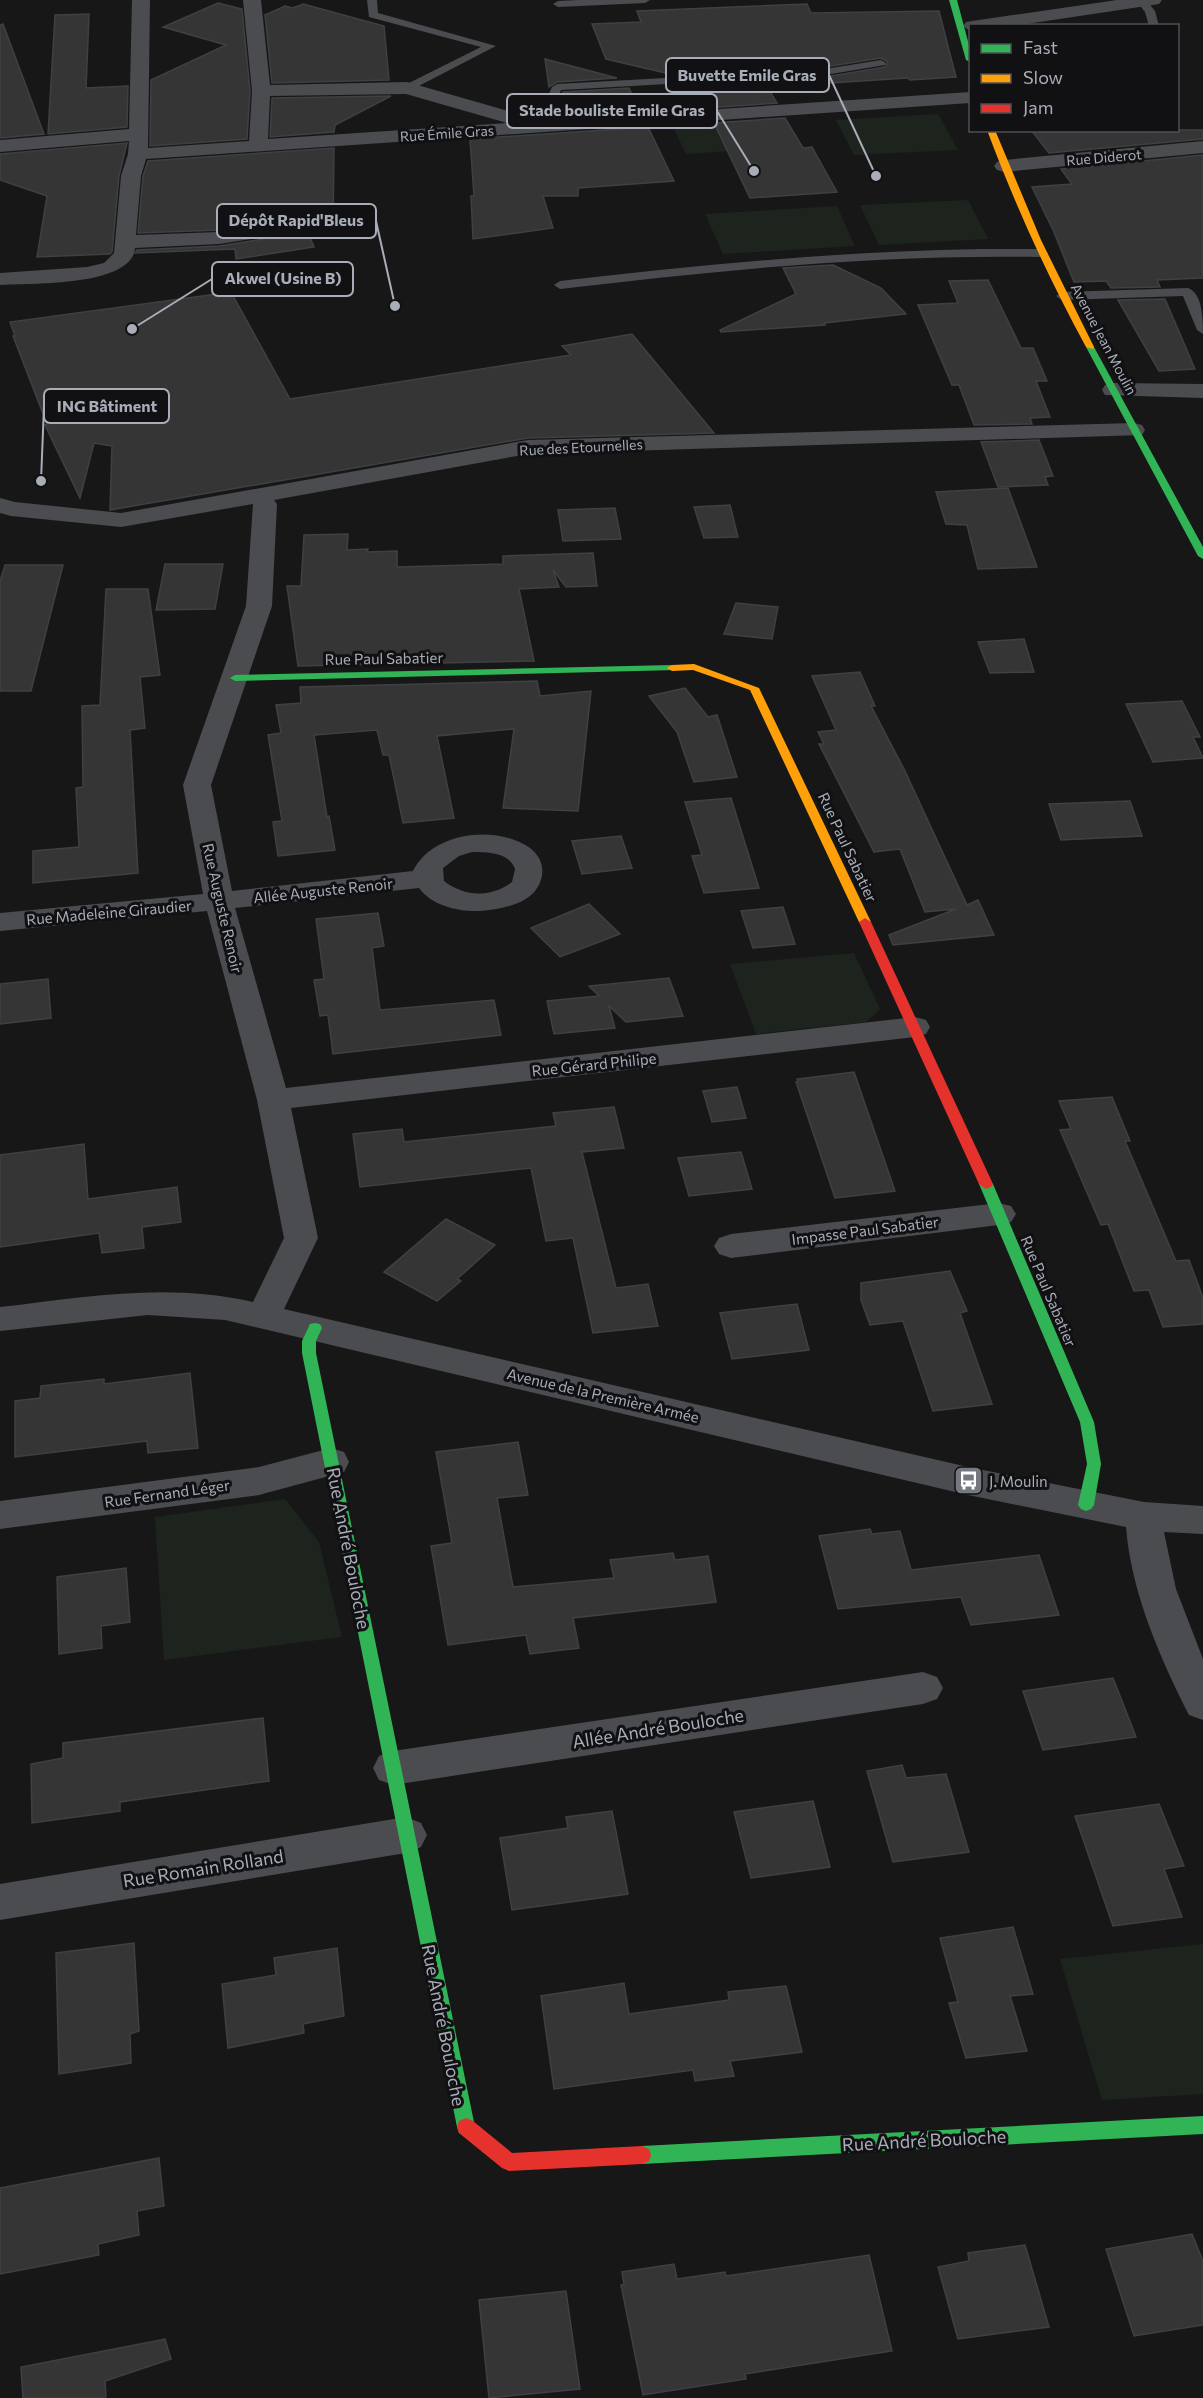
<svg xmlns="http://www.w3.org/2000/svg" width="1203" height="2398" font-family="Commissioner,sans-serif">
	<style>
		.green { fill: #1d241e }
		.building { fill: #353536; stroke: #3f4043; stroke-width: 1.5 }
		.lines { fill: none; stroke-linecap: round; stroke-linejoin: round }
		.lane { fill: #4b4c50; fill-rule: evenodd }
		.street { fill: #4b4c50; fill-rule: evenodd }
		.fast { fill: #30b455; fill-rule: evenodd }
		.slow { fill: #ff9f0a; fill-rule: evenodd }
		.jam { fill: #e5322d; fill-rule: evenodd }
		.labels { text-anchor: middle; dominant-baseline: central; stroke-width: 6; stroke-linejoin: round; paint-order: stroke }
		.far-street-label { font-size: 14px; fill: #a8adb8; stroke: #111113 }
		.street-label { font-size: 15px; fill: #a8adb8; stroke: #111113 }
		.poi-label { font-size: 15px; fill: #a8adb8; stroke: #111113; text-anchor: start }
		.near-street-label { font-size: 18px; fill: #a8adb8; stroke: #111113 }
		.leader { fill: none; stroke: #a8adb8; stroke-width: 2 }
		.callout-dot { fill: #a8adb8; stroke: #111113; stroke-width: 2 }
		.callout { fill: #111113; stroke: #a8adb8; stroke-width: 2 }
		.callout-label { font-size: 16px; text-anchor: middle; font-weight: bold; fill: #a8adb8 }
	</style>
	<rect width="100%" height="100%" fill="#171717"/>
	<!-- green -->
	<g class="green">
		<path d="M938,114L958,150L854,155L836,120Z"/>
		<path d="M775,120L790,147L686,154L673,127Z"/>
		<path d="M968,200L988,239L879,245L860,205Z"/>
		<path d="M837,206L855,246L723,254L705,214Z"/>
		<path d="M854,953L880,1009L866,1022L756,1034L730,964Z"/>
		<path d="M285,1499L319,1542L342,1637L164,1660L155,1517Z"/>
		<path d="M1203,1944V2094L1102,2100L1060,1959Z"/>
	</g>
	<!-- building -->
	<g class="building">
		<path d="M218,3L242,9L250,91L247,139L150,146L151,80L226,45L163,27Z"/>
		<path d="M303,4L384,26L389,80L272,83L265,15L285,6L293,8Z"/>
		<path d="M807,4L811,13L939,11L956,77L910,80L908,78L767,87L777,103L707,108L696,85L825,77L885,67L888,62L881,58L825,67L674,75L606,59L592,24L641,22L637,11Z"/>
		<path d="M89,14L86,88L128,86L127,127L48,134L55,15Z"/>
		<path d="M3,24L44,134L0,138V25Z"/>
		<path d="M545,59L617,78L557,82L549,87Z"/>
		<path d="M629,88L640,112L554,118L553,112L563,92Z"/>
		<path d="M391,96L335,125L334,132L270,137L272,98Z"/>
		<path d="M785,118L803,148L812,147L837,192L750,198L714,123Z"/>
		<path d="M648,127L674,181L578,188V196H543L553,228L473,239L471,196H474L470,139Z"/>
		<path d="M1031,130H1203V139L1049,153Z"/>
		<path d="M127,143L119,176L112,252L110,254L37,257L47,196L0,180V154Z"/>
		<path d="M334,148L333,233H308L314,247L236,259L235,249L135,253L137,250L219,246L283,236L291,233L294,228L290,222L282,220L219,230L138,233L143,176L148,161Z"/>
		<path d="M1203,155V278L1157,280L1160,287L1111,288L1106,281L1074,282L1054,232L1032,187L1072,184L1061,169Z"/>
		<path d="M833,265L881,288L906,314L824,323L825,325L721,332L720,330L796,294L783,268Z"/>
		<path d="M988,280L1021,348H1033L1047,381H1036L1050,417L1030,418L1032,424L974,425L959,385H952L918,305L958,303L949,281Z"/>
		<path d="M231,292L290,399L571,355L562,346L632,334L714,433L528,438L110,510L112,446L94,443L80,498L45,425L47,424L13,336H15L10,322Z"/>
		<path d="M1165,299L1195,369L1159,371L1118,300Z"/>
		<path d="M1039,440L1053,476L1045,477L1048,485L998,487L981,442Z"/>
		<path d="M1008,488L1037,567L978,569L967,525L946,524L936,492Z"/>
		<path d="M730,505L738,537L704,538L694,507Z"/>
		<path d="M615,508L621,539L563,541L558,510Z"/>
		<path d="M348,534L347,550L368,549L367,552L397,551V567L503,564V556L593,553L597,586L566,587L553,570L559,587L519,589L534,661L298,666L287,586H301L304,535Z"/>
		<path d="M165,564H223L215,609L156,610Z"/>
		<path d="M5,565H63L31,691H0V581Z"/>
		<path d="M106,589H148L160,675L140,677L145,728L130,730L138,873L33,883V851L79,847L76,788L83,787L82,706L100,705Z"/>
		<path d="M736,603L778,607L772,639L724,634Z"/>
		<path d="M1024,639L1034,672L990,673L978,642Z"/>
		<path d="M860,672L875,706H871L905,771L967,905L978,900L994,935L893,945L889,935L956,909L925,912L900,849L874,852L819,744H824L818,732L836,730L812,676Z"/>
		<path d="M537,681L540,696L591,691L578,811L503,808L514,729L437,736L454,818L403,823L389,755H383L377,730L314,735L327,817L329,816L335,850L278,856L273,822L282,821L268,735L281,733L276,705L301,703L300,687Z"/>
		<path d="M685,688L708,717L717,715L737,777L694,782L677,732L649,696Z"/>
		<path d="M1182,701L1200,737H1193L1203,758L1153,762L1126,704Z"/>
		<path d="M731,798L759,888L704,893L692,856L702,855L685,802Z"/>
		<path d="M1130,801L1142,836L1061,840L1049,804Z"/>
		<path d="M621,836L632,868L582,874L572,841Z"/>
		<path d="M589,904L620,934L560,957L531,928Z"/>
		<path d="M783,907L795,944L753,948L741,911Z"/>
		<path d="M378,913L384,946L372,948L380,1010L494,1000L501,1035L333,1054L328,1015L320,1016L314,980L324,979L316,919Z"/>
		<path d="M669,978L683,1016L626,1022L609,1006L615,1028L554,1034L547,1001L599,996L589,986Z"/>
		<path d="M48,979L51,1018L0,1024V984Z"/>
		<path d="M854,1072L895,1191L835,1198L796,1082L798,1081L797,1079Z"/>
		<path d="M737,1087L746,1118L712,1122L703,1091Z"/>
		<path d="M1112,1097L1130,1141H1125L1176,1261L1189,1260L1203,1298V1324L1163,1327L1149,1290L1134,1291L1108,1224L1101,1225L1060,1130L1071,1129L1059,1101Z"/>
		<path d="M614,1107L624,1148L582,1152L616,1288L648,1284L658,1326L593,1333L573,1238L546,1241L531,1168L360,1187L353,1134L402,1129L404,1142L556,1126L553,1113Z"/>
		<path d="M84,1144L88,1199L177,1187L181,1222L142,1227L144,1248L102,1253L99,1233L0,1247V1155Z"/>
		<path d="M741,1152L752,1189L689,1196L678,1158Z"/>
		<path d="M446,1219L495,1245L457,1279L461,1281L437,1301L384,1272Z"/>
		<path d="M950,1271L967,1311L960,1313L992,1404L933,1411L903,1321L870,1325L861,1300V1283Z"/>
		<path d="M797,1304L809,1350L732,1359L720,1313Z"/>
		<path d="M190,1373L198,1448L148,1453L147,1441L15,1457V1401L40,1398L41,1386L104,1379V1384Z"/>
		<path d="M518,1442L528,1495L497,1498L513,1587L614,1578L610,1560L673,1553L675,1560L708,1556L716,1602L573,1618L579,1648L530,1654L526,1635L448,1645L431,1546L452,1543L436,1452Z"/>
		<path d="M870,1529L872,1534L900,1531L911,1570L1039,1555L1059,1615L971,1625L961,1597L838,1609L819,1536Z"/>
		<path d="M126,1568L130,1622L101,1626L102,1648L59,1654L57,1577Z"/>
		<path d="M1113,1678L1136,1737L1043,1750L1023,1691Z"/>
		<path d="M263,1718L269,1781L120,1802V1811L32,1823L31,1764L63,1758V1743Z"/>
		<path d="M902,1765L906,1778L946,1774L969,1852L893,1862L867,1771Z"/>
		<path d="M813,1801L830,1867L751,1878L734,1812Z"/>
		<path d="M1159,1804L1184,1866L1164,1869L1182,1917L1113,1926L1075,1816Z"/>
		<path d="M612,1811L628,1894L512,1910L500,1838L568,1828L566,1817Z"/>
		<path d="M1013,1927L1033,1994L1010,1996L1027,2051L966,2058L949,2003L958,2002L940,1938Z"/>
		<path d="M134,1943L139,2031L130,2034L131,2063L59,2074L56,1953Z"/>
		<path d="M337,1948L344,2016L303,2024L304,2033L228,2048L222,1984L276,1975L274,1958Z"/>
		<path d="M624,1983L629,2014L729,2000L728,1992L786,1986L802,2052L730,2061L734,2076L695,2081L693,2070L554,2089L541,1996Z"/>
		<path d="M159,2158L164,2206L137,2211L139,2235L98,2244L99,2255L0,2274V2188Z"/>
		<path d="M1192,2234L1203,2261V2325L1134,2336L1106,2249Z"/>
		<path d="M1025,2245L1049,2327L958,2339L938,2267L969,2261L968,2253Z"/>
		<path d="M869,2255L892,2351L745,2374L746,2379L643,2395L621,2285H624L622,2272L674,2264L677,2279L725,2272L726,2276Z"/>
		<path d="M566,2291L580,2389L489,2398L479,2300Z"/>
		<path d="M165,2339L171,2359L105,2381L106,2398H23L21,2367Z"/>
	</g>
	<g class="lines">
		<!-- lane -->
		<g class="lane">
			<path d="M367,0H377L378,13L496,46L411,90H403V86L481,47L369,17Z"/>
			<path d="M578,0H650L645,3L558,7L553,4L558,1Z"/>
			<path d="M1138,0H1146L1155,11L1159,26H1149L1145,12L1137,2Z"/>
			<path d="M881,60L886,63L885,65L825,75L561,90C554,106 544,133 522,129L520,127L540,113L552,87L557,84L825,69Z"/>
			<path d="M981,249H1042L1048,253L1042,257C880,254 721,270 560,289L554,285L560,281C700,265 840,251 981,249Z"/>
			<path d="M1188,288C1203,293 1203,321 1203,334L1197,330L1183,296L1062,300L1056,296L1062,292Z"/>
		</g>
		<!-- street -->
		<g class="street">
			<path d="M132,0H150L148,148L249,141L252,91L243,0H261L270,85L407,82L519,114L527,122L970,92V103L146,159L141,176L136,235L219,232L282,222L289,224L292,228L289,232L282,234L219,244L135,248C132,287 30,283 0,285V273L87,267L104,263L114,253L121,176L128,154L129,141L0,152V140L129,129ZM406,94L507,123L268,139L270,96Z"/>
			<path d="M1117,0H1162L1159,4L1153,5L1012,26H970V31L963,26L966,22L972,21Z"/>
			<path d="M1203,141V153L1004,172L997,170L994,166L997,162L1004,160Z"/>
			<path d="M1113,383L1203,384V398L1105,395L1102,390L1105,385Z"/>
			<path d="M1134,423L1142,425L1145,430L1142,435L528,454L274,500L277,504L272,606L211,785L232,891L413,871C432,832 496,824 530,848C550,863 544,889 524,900C512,907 494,910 480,911C459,912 432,906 419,888L235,908L286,1088L915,1017L926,1020L930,1027L926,1034L915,1037L291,1108L318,1238L284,1309L968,1467L1144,1502L1203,1506V1534L1164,1532L1176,1589L1203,1659V1720L1189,1715C1160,1658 1131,1592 1126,1527L968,1495L225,1320L148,1315L0,1331V1307C86,1297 167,1282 253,1302L284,1238L257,1100L207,911L0,931V913L203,894L183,785L246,606L253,504L121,527L11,516L0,513V498L15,502L121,513L528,440ZM472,852C487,852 509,852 515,869L512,882C490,898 465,897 444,881L443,868L459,856Z"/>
			<path d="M999,1203L1011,1206L1016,1214L1011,1222L999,1225L731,1258L719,1254L714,1246L719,1238L731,1234Z"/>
			<path d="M331,1448L344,1452L349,1462L344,1472L259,1495L0,1529V1501L259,1467Z"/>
			<path d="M923,1672L937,1677L943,1688L937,1699L923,1704L393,1785L379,1780L373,1768L379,1756L393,1751Z"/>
			<path d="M406,1817L421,1823L427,1835L421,1847L406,1853L0,1920V1884Z"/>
		</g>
		<!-- fast -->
		<g class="fast">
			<path d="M949,0H957L970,49V62L966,60Z"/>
			<path d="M1090,344L1094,347L1203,547V559L1198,556L1086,347Z"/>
			<path d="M672,665L676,666V670L235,681L230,678L235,675Z"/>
			<path d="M986,1179L993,1184L1094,1422L1101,1464L1094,1505L1091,1509L1086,1511L1081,1509L1078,1505L1087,1464L1080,1422L979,1184Z"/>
			<path d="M315,1323L320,1324L322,1328L316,1341V1353L475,2127L473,2133L466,2136L459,2133L457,2127L302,1353V1341L310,1324Z"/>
			<path d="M1203,2116V2134L642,2164L635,2161L633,2155L635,2149L642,2146Z"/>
		</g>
		<!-- slow -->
		<g class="slow">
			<path d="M987,130H995L1041,240L1094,347L1093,349L1086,347C1048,277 1015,205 987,130Z"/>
			<path d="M694,664L759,688L871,922L869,925L865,926L859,922L750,690L693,670L672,671L667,668L672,665Z"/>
		</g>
		<!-- jam -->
		<g class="jam">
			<path d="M865,918L871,922L993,1184L991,1187L986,1189L979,1184L859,922Z"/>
			<path d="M466,2118L473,2121L512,2153L642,2146L649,2149L651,2155L649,2161L642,2164L509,2171L502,2168L459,2133L457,2127L459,2121Z"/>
		</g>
	</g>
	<!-- icons -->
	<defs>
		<symbol id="bus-square" viewBox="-11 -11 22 22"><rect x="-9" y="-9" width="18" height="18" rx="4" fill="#757880" stroke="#111113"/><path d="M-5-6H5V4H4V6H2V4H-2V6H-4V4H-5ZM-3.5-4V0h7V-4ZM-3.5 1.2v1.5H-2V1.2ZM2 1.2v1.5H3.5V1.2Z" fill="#fff"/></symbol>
	</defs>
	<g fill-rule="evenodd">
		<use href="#bus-square" x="952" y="1464" width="33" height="33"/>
	</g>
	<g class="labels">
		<!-- far-street labels -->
		<g class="far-street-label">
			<text transform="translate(447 133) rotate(-4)">Rue Émile Gras</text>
			<text transform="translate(1104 157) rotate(-5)">Rue Diderot</text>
			<text transform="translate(1104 339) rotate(62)">Avenue Jean Moulin</text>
			<text transform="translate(581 447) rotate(-3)">Rue des Etournelles</text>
		</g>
		<!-- street labels -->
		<g class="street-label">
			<text transform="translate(384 658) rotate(-1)">Rue Paul Sabatier</text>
			<text transform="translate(848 847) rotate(65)">Rue Paul Sabatier</text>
			<text transform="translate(323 890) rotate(-6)">Allée Auguste Renoir</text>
			<text transform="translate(223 908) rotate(77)">Rue Auguste Renoir</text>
			<text transform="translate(109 912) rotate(-5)">Rue Madeleine Giraudier</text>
			<text transform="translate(594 1064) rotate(-6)">Rue Gérard Philipe</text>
			<text transform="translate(865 1230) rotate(-7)">Impasse Paul Sabatier</text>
			<text transform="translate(1049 1291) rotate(67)">Rue Paul Sabatier</text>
			<text transform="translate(603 1395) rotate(13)">Avenue de la Première Armée</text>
			<text transform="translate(167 1493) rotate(-8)">Rue Fernand Léger</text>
		</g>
		<!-- poi labels -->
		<g class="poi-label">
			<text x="989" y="1481">J. Moulin</text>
		</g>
		<!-- near-street labels -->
		<g class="near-street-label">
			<text transform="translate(349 1548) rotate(79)">Rue André Bouloche</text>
			<text transform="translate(658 1728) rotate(-9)">Allée André Bouloche</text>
			<text transform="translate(203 1868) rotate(-9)">Rue Romain Rolland</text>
			<text transform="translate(444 2025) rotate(79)">Rue André Bouloche</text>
			<text transform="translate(924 2140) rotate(-3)">Rue André Bouloche</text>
		</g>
	</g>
	<!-- callouts -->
	<path class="leader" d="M876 176L829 75M754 171L717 111M395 306L376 221M132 329L212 279M41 481L44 406"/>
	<g class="callout-dot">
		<circle cx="876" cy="176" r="6"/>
		<circle cx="754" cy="171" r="6"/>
		<circle cx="395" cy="306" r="6"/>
		<circle cx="132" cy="329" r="6"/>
		<circle cx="41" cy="481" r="6"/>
	</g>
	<g class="callout">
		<rect x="666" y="58" width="163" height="34" rx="6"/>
		<rect x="507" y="94" width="210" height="34" rx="6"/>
		<rect x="217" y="204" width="159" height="34" rx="6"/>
		<rect x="212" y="262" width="141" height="34" rx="6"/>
		<rect x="44" y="389" width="125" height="34" rx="6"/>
	</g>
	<g class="callout-label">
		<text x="747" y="81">Buvette Emile Gras</text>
		<text x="612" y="116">Stade bouliste Emile Gras</text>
		<text x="296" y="226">Dépôt Rapid'Bleus</text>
		<text x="283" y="284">Akwel (Usine B)</text>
		<text x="107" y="412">ING Bâtiment</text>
	</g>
	<!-- legend -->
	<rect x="969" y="24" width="210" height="108" fill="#111113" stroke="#4d4f55" stroke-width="1.5"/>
	<rect x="981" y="44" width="30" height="9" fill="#30b455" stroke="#4d4f55" stroke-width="1.5"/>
	<text x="1023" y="54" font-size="18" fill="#a8adb8">Fast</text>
	<rect x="981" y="74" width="30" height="9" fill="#ff9f0a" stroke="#4d4f55" stroke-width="1.5"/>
	<text x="1023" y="84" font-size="18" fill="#a8adb8">Slow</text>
	<rect x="981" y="104" width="30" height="9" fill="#e5322d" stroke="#4d4f55" stroke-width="1.5"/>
	<text x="1023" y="114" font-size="18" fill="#a8adb8">Jam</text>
</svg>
